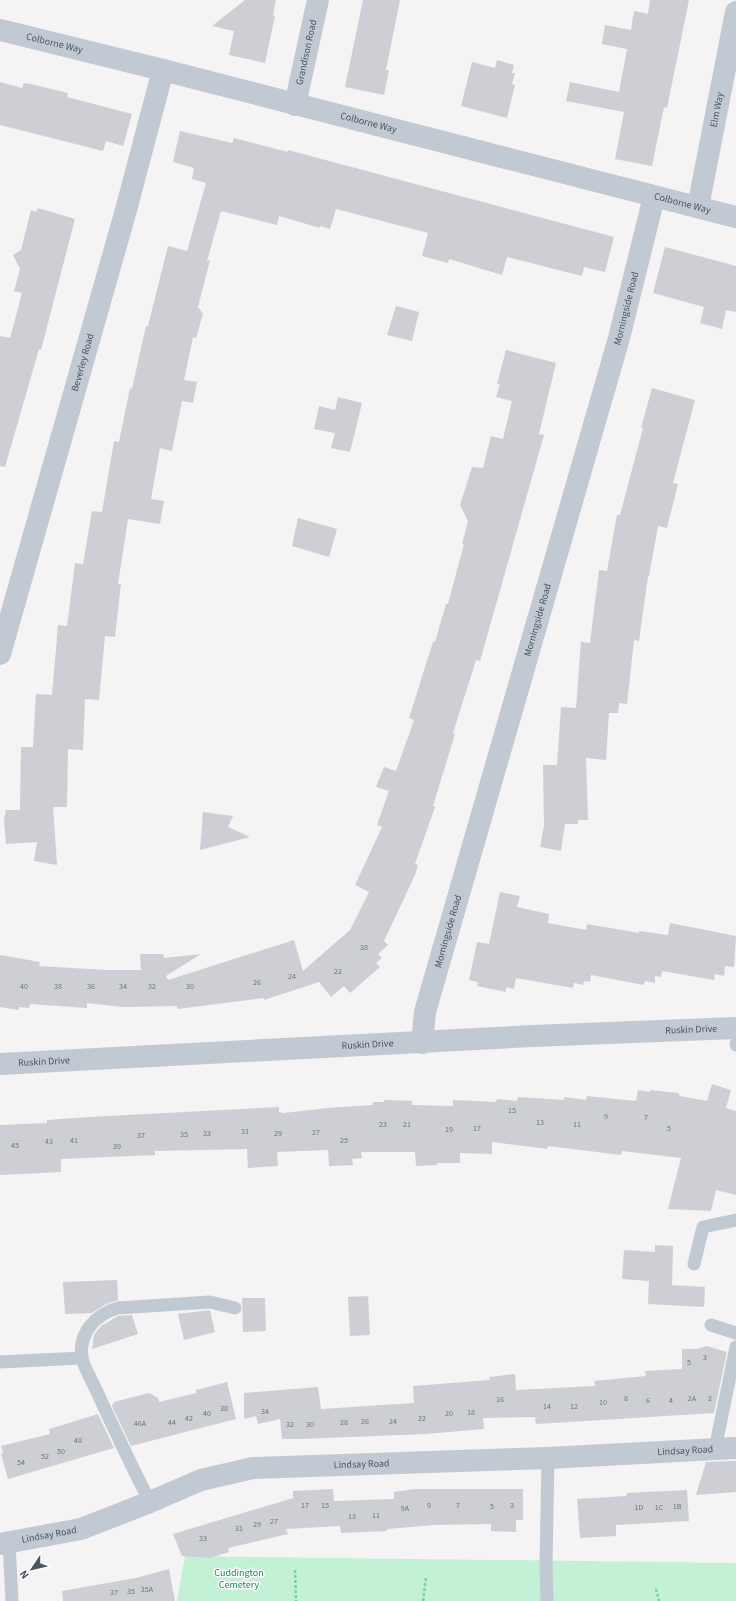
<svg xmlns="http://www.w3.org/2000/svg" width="736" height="1601" font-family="'Source Sans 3',sans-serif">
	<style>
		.green { fill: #c3f1d5 }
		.building { fill: #cdcfd5 }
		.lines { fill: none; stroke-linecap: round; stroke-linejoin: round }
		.path { stroke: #7ad0a6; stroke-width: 2.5; stroke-dasharray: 3 2; stroke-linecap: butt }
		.lane { stroke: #c1cad2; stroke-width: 13 }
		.street { stroke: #c1cad2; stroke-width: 22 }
		.labels { text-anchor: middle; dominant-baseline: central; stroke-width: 3; stroke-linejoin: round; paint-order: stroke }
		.number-label { font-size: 8px; fill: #6b747e }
		.street-label { font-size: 10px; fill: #4a5661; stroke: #fff }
		.park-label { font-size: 10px; fill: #17864f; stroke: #fff }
	</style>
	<rect width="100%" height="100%" fill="#f5f3f3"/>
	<!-- green -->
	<path class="green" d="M185,1556L736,1563V1601H177Z"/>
	<!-- building -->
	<g class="building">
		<path d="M245,0H276L273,15L275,16L265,63L229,55L234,31L212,26Z"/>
		<path d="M363,0H400L386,70H389L384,95L345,87Z"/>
		<path d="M650,0H689L667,108L664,107L652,166L615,159L624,112L566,101L570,82L619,92L627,49L602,44L605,25L631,30L634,11L648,14Z"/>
		<path d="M497,60L514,65L512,73H515L512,84L515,85L507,118L461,106L472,62L495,68Z"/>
		<path d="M0,82L22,88L24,83L35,85L68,93L67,97L132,114L123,146L106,141L103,151L0,125Z"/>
		<path d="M180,131L232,143L234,138L288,152V150L614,237L605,272L584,267L582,276L507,257L502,275L449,259L448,263L422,256L428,233L336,209L330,229L320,226V228L279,216L277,225L221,211L207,261L210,260L198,307L203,314L196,338L193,337L184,380L197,382L193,403L182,401L172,451L160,448L151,499L164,501L160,524L128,519L118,584H121L115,637L105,636L99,700L85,699L83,750L68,749L67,807H53L57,865L34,861L37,842L6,844L4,820L6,810H20L21,747H33L36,694L52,695L58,625L67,626L75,563L83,564L92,511L102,512L114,441L119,442L130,388L132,389L146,326H148L168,246L187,251L206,183L192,179L194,168L173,162Z"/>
		<path d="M38,208L75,219L41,350L39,349L5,467L0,466V336L10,338L22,293L14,291L20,269L13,255L21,250L31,210L36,212Z"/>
		<path d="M665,247L736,266V312L726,310L722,329L700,323L704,307L653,293Z"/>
		<path d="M396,306L419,312L412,341L387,335Z"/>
		<path d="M506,350L556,363L539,434L544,435L480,661L476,660L453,733L455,734L433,806L435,807L415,864L418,865L415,875L384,941L388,945L378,954L382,958L376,963L380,967L350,993L344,986L331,997L319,982L264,1000V998L177,1009V1006L123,1007L87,1003V1008L30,1004L29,1008L19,1007V1010L0,1007V955L40,962L39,966L106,970H141L140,954H163L164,958L201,954L166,976L168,980L294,940L303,971L350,930L369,892L355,885L382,827L377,825L389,791L376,787L384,767L396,771L414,720L409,718L433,642H435L446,604H448L464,544H462L468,521L460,505L472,467L483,468L491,436L503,439L512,401L496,397L500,384H497Z"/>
		<path d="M652,388L695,400L673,483L678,484L667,528L658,526L649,576H648L639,641L634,640L627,704L619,703L618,713H609L606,760L586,758L588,820H578V824H565L561,851L540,847L544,825L543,765H557L561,707L576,708L581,642L590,643L599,570L607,571L617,515H620L643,428H641Z"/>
		<path d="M338,397L362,403L350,452L331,448L335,433L314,429L319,406L335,410Z"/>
		<path d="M298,518L337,529L329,557L292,546Z"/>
		<path d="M203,812L233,816L228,827L250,837L200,850Z"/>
		<path d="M500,892L520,896L517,907L549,914L548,923L586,930L587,924L639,933V931L668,935L670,923L736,936L734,967L725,966L724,976L715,974L714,980L662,971L661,977L655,976V983L645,981L644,985L591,975L590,982L584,981L583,985L574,983L573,988L516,978L514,989L506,987V992L477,986L478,982L469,980L477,942L489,944Z"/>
		<path d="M712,1084L731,1090L726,1108L736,1111V1195L716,1190L711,1211L668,1209L681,1158L622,1151L621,1155L548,1146L547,1149L492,1142V1154L460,1153V1163H437V1165L416,1166L415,1152H361L362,1158L352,1159L353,1165L329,1166L328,1150L277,1152L278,1166L248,1168L247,1149L155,1151V1155L61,1159V1172L0,1175V1125L47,1123V1120L90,1117L279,1107V1112L284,1113L327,1108L373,1105V1102H384V1100L412,1101V1105L453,1106V1100L496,1102L497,1099L517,1101L518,1097L564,1100V1097L586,1100L587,1096L636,1101L638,1090L650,1092V1090L678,1093L680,1096L707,1101Z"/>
		<path d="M655,1245L673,1246L672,1285L705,1287L704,1307L648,1304L649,1281L622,1279L624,1250L655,1252Z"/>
		<path d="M117,1280L118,1300L106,1304L92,1313L65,1314L63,1282Z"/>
		<path d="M368,1296L370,1335L350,1336L348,1297Z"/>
		<path d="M242,1298H265L266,1331L243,1332Z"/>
		<path d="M210,1310L215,1332L184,1340L178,1314Z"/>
		<path d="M132,1315L138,1334L92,1349L94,1335L101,1326L118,1316Z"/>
		<path d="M707,1346L727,1352L714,1413L536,1424L535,1417L483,1418L484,1429L426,1434L300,1439H282L280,1419L258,1424L256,1416L244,1419V1393L318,1387L321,1409L414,1403L413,1386L490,1380L489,1377L515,1374L516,1390L595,1386L594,1381L646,1376L645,1371L682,1369V1349H696Z"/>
		<path d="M227,1382L236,1419L131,1446L112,1406L114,1402L149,1393L158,1398L159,1402L196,1393V1390Z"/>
		<path d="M98,1414L114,1448L8,1479L1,1454L3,1453L1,1446L50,1434L49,1429Z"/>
		<path d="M736,1461V1492L696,1495L706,1462Z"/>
		<path d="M333,1489L334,1501L394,1499V1492L415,1489H523V1520H516V1532L491,1531V1524L434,1525L387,1529V1531L341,1533L340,1526L286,1529L288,1534L228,1548L229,1552L210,1558L182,1556L173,1534L293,1498V1491Z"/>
		<path d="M687,1490L689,1521L616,1525V1536L580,1538L577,1499L626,1496L627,1493Z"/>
		<path d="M169,1569L175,1601H63L62,1591L136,1578Z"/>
	</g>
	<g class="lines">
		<!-- path -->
		<g class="path">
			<path d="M295,1570L296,1601"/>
			<path d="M656,1589L659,1601"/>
			<path d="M423,1601L426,1577"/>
		</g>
		<!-- lane -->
		<g class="lane">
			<path d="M736,1045V1044"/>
			<path d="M694,1264L703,1227L736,1220"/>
			<path d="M711,1325L736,1333"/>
			<path d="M0,1362L82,1358"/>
			<path d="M715,1449L736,1347"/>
			<path d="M150,1502C132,1467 115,1431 98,1394C94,1384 84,1368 82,1358C78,1333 96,1314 118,1308L210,1302L235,1308"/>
			<path d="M9,1543L12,1601"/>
			<path d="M547,1601L546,1566L548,1458"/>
		</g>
		<!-- street -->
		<g class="street">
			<path id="s1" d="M0,30L163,70L736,217"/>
			<path id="s2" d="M295,105L318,0"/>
			<path id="s3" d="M698,207L736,12"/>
			<path id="s4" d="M0,654L126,210L163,70"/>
			<path id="s5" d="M422,1043L425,1012L619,338L654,197"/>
			<path id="s6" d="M0,1064L532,1036L736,1028"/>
			<path id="s7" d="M0,1544L81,1529L150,1502L201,1480L253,1468L548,1458L736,1448"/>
		</g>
	</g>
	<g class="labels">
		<!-- number labels -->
		<g class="number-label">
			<text x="364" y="947">38</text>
			<text x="338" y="971">22</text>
			<text x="292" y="976">24</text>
			<text x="257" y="982">26</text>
			<text x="24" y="986">40</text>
			<text x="58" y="986">38</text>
			<text x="91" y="986">36</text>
			<text x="123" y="986">34</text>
			<text x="152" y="986">32</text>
			<text x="190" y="986">30</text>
			<text x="512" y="1110">15</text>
			<text x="606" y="1116">9</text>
			<text x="646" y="1117">7</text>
			<text x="540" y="1122">13</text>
			<text x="383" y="1124">23</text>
			<text x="407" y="1124">21</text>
			<text x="577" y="1124">11</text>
			<text x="477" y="1128">17</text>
			<text x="669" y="1128">5</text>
			<text x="449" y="1129">19</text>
			<text x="245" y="1131">31</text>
			<text x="316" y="1132">27</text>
			<text x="207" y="1133">33</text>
			<text x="278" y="1133">29</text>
			<text x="184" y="1134">35</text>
			<text x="141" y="1135">37</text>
			<text x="74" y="1140">41</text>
			<text x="344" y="1140">25</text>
			<text x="49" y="1141">43</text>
			<text x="15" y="1145">45</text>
			<text x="117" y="1146">39</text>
			<text x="705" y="1357">3</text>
			<text x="689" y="1362">5</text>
			<text x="626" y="1398">8</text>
			<text x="692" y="1398">2A</text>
			<text x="710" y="1398">2</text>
			<text x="500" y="1399">16</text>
			<text x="648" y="1400">6</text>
			<text x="671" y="1400">4</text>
			<text x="603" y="1402">10</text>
			<text x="547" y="1406">14</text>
			<text x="574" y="1406">12</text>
			<text x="224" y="1408">38</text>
			<text x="265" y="1411">34</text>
			<text x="471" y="1412">18</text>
			<text x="207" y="1413">40</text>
			<text x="449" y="1413">20</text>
			<text x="189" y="1418">42</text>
			<text x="422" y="1418">22</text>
			<text x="365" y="1421">26</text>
			<text x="393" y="1421">24</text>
			<text x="172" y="1422">44</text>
			<text x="344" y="1422">28</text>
			<text x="140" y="1423">46A</text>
			<text x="290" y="1424">32</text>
			<text x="310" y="1424">30</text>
			<text x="78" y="1440">48</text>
			<text x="61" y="1451">50</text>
			<text x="45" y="1456">52</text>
			<text x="21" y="1462">54</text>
			<text x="305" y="1505">17</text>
			<text x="325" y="1505">15</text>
			<text x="429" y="1505">9</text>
			<text x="458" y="1505">7</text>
			<text x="512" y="1505">3</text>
			<text x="492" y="1506">5</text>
			<text x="677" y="1506">1B</text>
			<text x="639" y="1507">1D</text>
			<text x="659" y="1507">1C</text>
			<text x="405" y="1508">9A</text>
			<text x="376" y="1515">11</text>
			<text x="352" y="1516">13</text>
			<text x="274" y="1521">27</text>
			<text x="257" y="1524">29</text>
			<text x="239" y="1528">31</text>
			<text x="203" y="1538">33</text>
			<text x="147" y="1589">35A</text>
			<text x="131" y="1591">35</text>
			<text x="114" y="1592">37</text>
		</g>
		<!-- street labels -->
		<g class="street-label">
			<text stroke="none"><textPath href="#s1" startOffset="56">Colborne Way</textPath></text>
			<text stroke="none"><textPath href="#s2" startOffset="54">Grandison Road</textPath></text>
			<text stroke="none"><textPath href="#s3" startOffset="99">Elm Way</textPath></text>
			<text stroke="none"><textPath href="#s1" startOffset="380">Colborne Way</textPath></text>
			<text stroke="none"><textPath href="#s1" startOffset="704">Colborne Way</textPath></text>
			<text stroke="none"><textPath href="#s5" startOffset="763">Morningside Road</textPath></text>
			<text stroke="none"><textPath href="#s4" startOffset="303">Beverley Road</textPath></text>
			<text stroke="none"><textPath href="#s5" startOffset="439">Morningside Road</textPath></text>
			<text stroke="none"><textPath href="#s5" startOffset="115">Morningside Road</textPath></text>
			<text stroke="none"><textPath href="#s6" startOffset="692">Ruskin Drive</textPath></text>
			<text stroke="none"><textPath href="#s6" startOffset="368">Ruskin Drive</textPath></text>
			<text stroke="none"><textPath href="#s6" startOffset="44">Ruskin Drive</textPath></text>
			<text stroke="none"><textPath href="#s7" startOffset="698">Lindsay Road</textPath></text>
			<text stroke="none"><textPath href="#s7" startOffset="374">Lindsay Road</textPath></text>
			<text stroke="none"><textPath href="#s7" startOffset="50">Lindsay Road</textPath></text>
		</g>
		<!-- park labels -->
		<g class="park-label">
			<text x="239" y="1573">Cuddington<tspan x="239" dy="12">Cemetery</tspan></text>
		</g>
	</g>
	<!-- north arrow -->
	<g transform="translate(32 1569) rotate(235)" stroke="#ffffff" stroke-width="3" paint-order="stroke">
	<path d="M0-3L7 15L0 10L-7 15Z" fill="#4a5661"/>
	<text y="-6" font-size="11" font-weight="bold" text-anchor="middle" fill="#4a5661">N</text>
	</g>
</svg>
